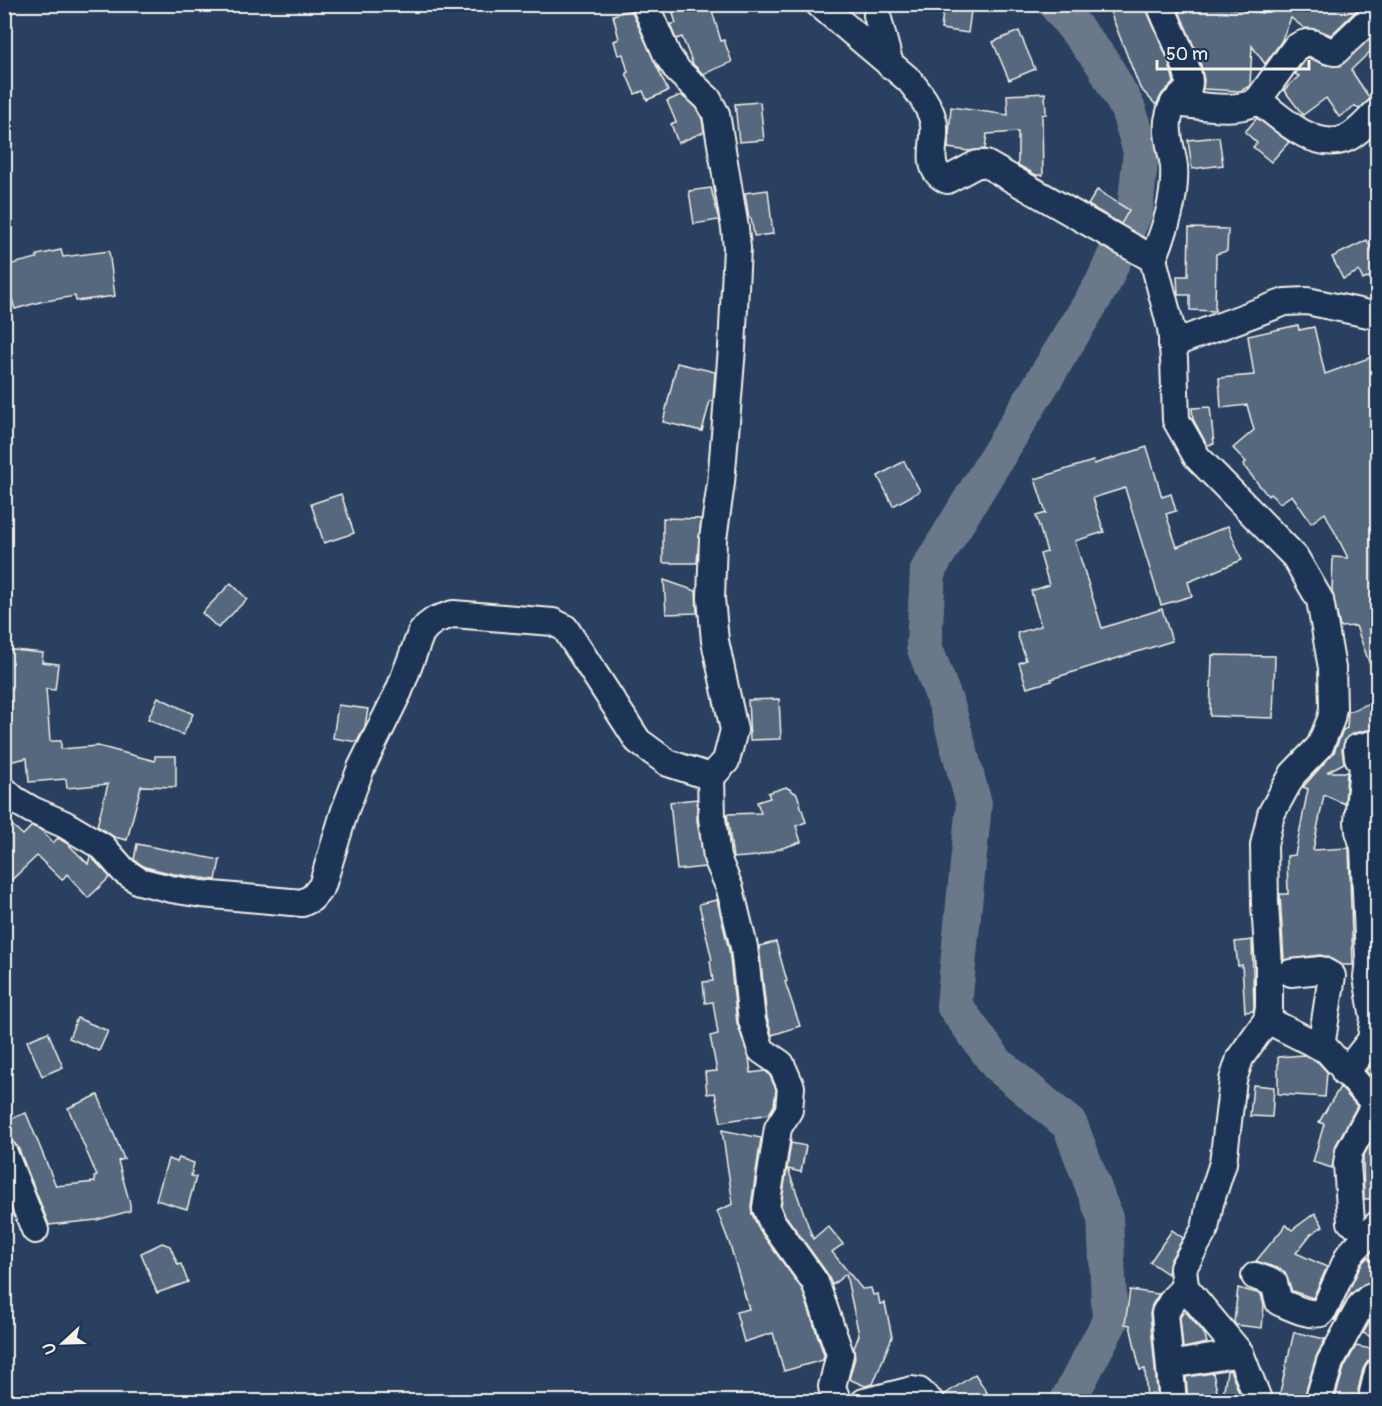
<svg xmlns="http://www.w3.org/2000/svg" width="1382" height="1406" font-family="Pangolin,sans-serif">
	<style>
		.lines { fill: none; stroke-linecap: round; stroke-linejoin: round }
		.river { stroke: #6a788a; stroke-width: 36 }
		.building { fill: #56677d; stroke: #f4f1e8; stroke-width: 1.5 }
		.minor-casing { stroke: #f4f1e8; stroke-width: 30 }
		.minor { stroke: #1d3557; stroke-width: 26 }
	</style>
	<rect width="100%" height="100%" fill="#2a4060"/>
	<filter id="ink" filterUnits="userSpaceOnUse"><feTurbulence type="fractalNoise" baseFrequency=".0167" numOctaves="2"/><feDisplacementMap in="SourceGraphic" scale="12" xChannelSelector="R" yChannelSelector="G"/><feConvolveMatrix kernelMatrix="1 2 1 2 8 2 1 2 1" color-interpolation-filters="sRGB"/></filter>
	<g filter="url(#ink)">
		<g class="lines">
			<!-- river -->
			<path class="river" d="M1056,4L1103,63L1128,109L1141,151L1135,211L1103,283L928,570L924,646L948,709L974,804L954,1005L997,1064L1070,1125L1105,1218L1110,1321L1067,1402"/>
		</g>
		<!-- building -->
		<g class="building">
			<path d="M670,4H710L721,41L724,40L732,62L703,74L693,64L682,37L676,39L670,25L676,23Z"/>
			<path d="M944,4H972L968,33L941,29Z"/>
			<path d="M1107,4H1144L1168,60L1174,82L1162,94L1156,105L1140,88Z"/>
			<path d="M1176,4H1207L1262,13L1266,4H1363L1331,35L1316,29L1304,28L1291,18L1281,42L1265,64L1252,46L1250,86L1240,91L1203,89L1204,80L1200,61Z"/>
			<path d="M631,10L668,91L647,100L643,91L635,94L626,73L628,72L623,54L618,55L614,41L619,39L613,15Z"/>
			<path d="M1019,31L1035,69L1009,80L993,42Z"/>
			<path d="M1377,32V45L1351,70L1370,99L1359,109L1355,106L1339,117L1326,98L1303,115L1284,90L1299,76L1295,74L1305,60L1309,58L1326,65L1340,66Z"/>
			<path d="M1045,93L1046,114L1042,115L1043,175H1036L1018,165V132L987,134L985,149L969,151L948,148L951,107L1008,115L1007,95Z"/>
			<path d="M681,95L696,108L702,119L704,132L678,143L671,124L676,122L667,101Z"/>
			<path d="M760,102L764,140L739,142L735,104Z"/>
			<path d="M1257,118L1289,142L1271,162L1253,147L1257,143L1245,132Z"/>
			<path d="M1219,137L1223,165L1192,169L1188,140Z"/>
			<path d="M711,188L719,220L694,224L689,191Z"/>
			<path d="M768,190L773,234L754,236L751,218H749L745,193Z"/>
			<path d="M1097,190L1129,210L1121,224L1088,205Z"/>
			<path d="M1189,228L1228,229L1227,251L1216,254L1215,311L1190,310V295H1178L1177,276H1188Z"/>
			<path d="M1367,240L1377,261V273L1363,280L1359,271L1343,279L1332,257Z"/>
			<path d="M61,250L63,257L109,251L115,296L76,301L75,296L40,302L15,309L12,299L4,301V266L37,258V255Z"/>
			<path d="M1298,325L1299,330L1314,327L1325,374L1377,355V678L1375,679L1356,626L1340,627L1332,591L1333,557L1348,558L1325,513L1311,523L1292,495L1280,503L1270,494L1268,496L1243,465L1246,462L1233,448L1254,430L1247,405L1221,408L1219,378L1254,375L1248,336Z"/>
			<path d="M677,363L715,372L713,401H710L702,431L663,422Z"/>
			<path d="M1210,407L1214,444L1207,445L1193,419L1192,408Z"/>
			<path d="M1147,447L1162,497L1171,494L1176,511L1166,514L1177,547L1228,526L1242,560L1188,582L1192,596L1161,605L1125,488L1093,498L1104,532L1075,541L1102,628L1162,609L1172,641L1051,679L1052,681L1027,688L1019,663L1026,660L1017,633L1041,626L1031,591L1049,585L1040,554L1047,552L1036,516L1046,513L1035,479L1093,461L1094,464Z"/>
			<path d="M904,461L920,491L893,506L878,476Z"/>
			<path d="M341,494L354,533L324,543L311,504Z"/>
			<path d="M663,518L701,519L697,563H663Z"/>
			<path d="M664,580L696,591L697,613L666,614Z"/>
			<path d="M231,583L247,599L218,628L202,613Z"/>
			<path d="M4,649L43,653L42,662L58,664L55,690L46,689L50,741H61V749L98,746L155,761V756H176V787L141,786L127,840L114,837L97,826L108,784L67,788L66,779L29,782L27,758L4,763Z"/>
			<path d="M1212,655L1275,656L1273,718L1210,716Z"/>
			<path d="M158,697L193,714L183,735L148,719Z"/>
			<path d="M779,699L781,739L750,740L748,700Z"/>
			<path d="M1377,700V728L1354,733L1347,737L1342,749L1344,763L1327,772H1347L1345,804L1324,795L1313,850L1349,848L1353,965H1341L1328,957L1320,955L1284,960L1280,894H1288L1287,856L1295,855L1308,789L1303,787L1334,752L1343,730L1347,728L1348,712Z"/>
			<path d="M338,705L368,709L365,726L357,742L333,738Z"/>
			<path d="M1377,781V840L1373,822Z"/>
			<path d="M786,787L797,794L806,822L796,826L801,842L757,856L733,858L727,814L761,813L757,802L770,798L768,793Z"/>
			<path d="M697,799V820L705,867L677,870L670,802Z"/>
			<path d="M4,818L23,835L32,826L41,830L53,843L58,838L68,844L88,864L90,857L93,859L110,877L88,898L67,874L62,880L37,856L4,887Z"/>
			<path d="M137,844L220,860L216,880L174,874L145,867L134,860Z"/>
			<path d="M717,900L729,950L737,1023L749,1057L751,1073L765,1071L769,1074L776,1089L774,1105L769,1114L721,1122L715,1093L707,1094L705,1072L717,1071L710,1036L718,1034L713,1002L705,1003L703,982L713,981L710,961L712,960L699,904Z"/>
			<path d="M1252,940L1254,1007L1253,1011L1245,1012L1242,965L1238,966L1235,942Z"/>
			<path d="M776,942L787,981L785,982L800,1026L772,1035L767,1018L759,946Z"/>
			<path d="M77,1018L108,1031L99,1051L69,1038Z"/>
			<path d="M48,1032L63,1067L42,1076L27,1041Z"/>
			<path d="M1304,1055L1318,1062L1327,1072L1325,1097L1278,1094V1057Z"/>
			<path d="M1377,1057V1084L1366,1071Z"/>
			<path d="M1253,1085L1274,1087L1272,1117L1250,1116Z"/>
			<path d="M1340,1087L1357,1106L1336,1145L1332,1168L1313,1162L1324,1124L1319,1122Z"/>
			<path d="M98,1095L124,1159L118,1161L130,1204V1211L97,1220L49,1225L18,1147L9,1140L4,1127V1121L26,1113L56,1186L95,1182L94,1177L97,1176L68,1108Z"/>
			<path d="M722,1130L761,1138L751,1206L752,1214L760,1231L802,1289L824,1355L823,1360L784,1371L773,1333L744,1342L736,1312L749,1309L729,1242L717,1211L733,1204Z"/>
			<path d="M1377,1131V1199H1364L1363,1157Z"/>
			<path d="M791,1143L806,1146L801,1172L788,1169L813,1239L828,1226L843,1244L832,1252L862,1289L871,1288L873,1295L878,1294L880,1304L885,1303L892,1337L873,1384L865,1386L849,1379L855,1358L854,1348L859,1335L846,1274L832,1285L827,1273L785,1215L781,1206Z"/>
			<path d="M179,1158L194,1163L191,1176L196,1177L187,1209L156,1200L168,1159L177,1162Z"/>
			<path d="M1315,1213L1323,1226L1311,1234L1296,1253L1327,1267L1313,1298L1292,1291L1285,1273L1280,1269L1256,1261L1286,1225L1292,1230Z"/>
			<path d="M1172,1230L1183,1238L1170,1261L1168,1274L1150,1262Z"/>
			<path d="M162,1243L170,1246L178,1265L181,1264L188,1282L157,1293L141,1253Z"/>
			<path d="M1368,1257L1377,1265V1280L1364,1284L1351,1294L1336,1320H1335L1362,1263Z"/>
			<path d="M1238,1288L1261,1294L1264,1306L1262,1328L1236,1325L1234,1322Z"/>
			<path d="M1130,1290L1159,1294L1152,1305L1150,1314L1158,1401H1147L1145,1369L1140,1370L1130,1325L1125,1324Z"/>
			<path d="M1186,1312L1205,1335L1207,1343L1183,1348L1180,1317L1183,1313Z"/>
			<path d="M1375,1313L1377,1314V1340L1363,1333Z"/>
			<path d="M1294,1332L1325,1339L1316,1357L1303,1401H1278Z"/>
			<path d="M1356,1346L1377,1350L1375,1358L1368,1361L1363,1369L1358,1390L1361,1401H1334L1344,1368Z"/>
			<path d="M1230,1370L1241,1397L1242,1401H1222L1227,1371Z"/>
			<path d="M1213,1373L1219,1401H1188L1186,1377Z"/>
			<path d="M975,1374L988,1394L977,1401H946L944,1395Z"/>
		</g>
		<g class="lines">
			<defs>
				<g id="minor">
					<path d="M819,4L909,80C919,92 929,105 933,120C939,140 921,168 947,180L977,164H986L1153,259L1171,328L1174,359L1176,420L1197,457L1295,557L1320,600L1332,668L1333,708L1331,719L1320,746L1293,774L1271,814L1264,845L1265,904L1269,966V1008L1267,1020L1240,1058L1233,1080L1223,1163L1210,1203L1205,1229L1183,1268L1185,1287L1240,1353L1259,1402"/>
					<path d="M879,4L877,15L890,65"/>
					<path d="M1258,100C1281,118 1314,151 1345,139C1358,134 1368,120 1378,111"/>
					<path d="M1174,103C1197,105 1239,114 1258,100L1295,48C1315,35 1317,50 1335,52L1378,11"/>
					<path d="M1153,259C1165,230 1176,199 1174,166C1172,151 1166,136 1168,121C1169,116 1170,108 1174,104C1180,96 1189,93 1189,82C1189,65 1167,23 1160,4"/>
					<path d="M1172,344L1285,302L1307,301L1378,316"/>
					<path d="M1377,766L1363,765L1358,757L1357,748L1378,743"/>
					<path d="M711,777L712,818L717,858L730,889L744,947L752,1021L761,1050L781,1064L791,1087L789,1110L778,1128L766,1208L772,1222L815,1282L840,1354L832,1387L838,1402"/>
					<path d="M4,790L15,800L32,810L64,824L103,847L124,871L139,881L171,889L202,894L302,903L312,898L322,886L345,810L361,768L399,691L421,633L427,626L435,620L453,614L553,622L565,628L638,741L668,763L711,777L726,761L734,730L715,641L711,598L713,539L721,483L732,348L737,248L735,228L716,114L708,99L678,71L667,55L645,4"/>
					<path d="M1291,973L1321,970L1332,976L1321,1047"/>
					<path d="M1267,1020L1327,1050L1378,1107"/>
					<path d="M1345,1073L1371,1040L1374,1018L1367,977L1369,959L1364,847L1359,831L1358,822L1363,765"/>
					<path d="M4,1153L35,1230"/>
					<path d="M1351,1222L1347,1164L1349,1152L1375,1104"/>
					<path d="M1255,1276L1274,1283L1279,1302C1291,1307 1308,1316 1321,1313L1326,1306L1349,1255L1378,1224"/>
					<path d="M1170,1365L1240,1353"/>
					<path d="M1378,1372L1373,1393L1378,1401"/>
					<path d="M864,1402L912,1390L919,1391L931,1402"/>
					<path d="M1173,1402L1165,1313L1174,1298L1185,1287"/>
					<path d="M1318,1402L1330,1362L1361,1305L1369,1298L1378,1295"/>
				</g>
			</defs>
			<!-- minor casing -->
			<use href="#minor" class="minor-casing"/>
			<!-- minor -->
			<use href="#minor" class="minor"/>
		</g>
	</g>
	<!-- margin -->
	<rect width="1382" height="1406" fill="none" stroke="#1d3557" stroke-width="24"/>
	<rect x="12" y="12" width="1358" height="1382" fill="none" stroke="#f4f1e8" stroke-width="2" filter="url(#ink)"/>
	<!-- north arrow -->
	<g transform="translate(63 1343) rotate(248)" stroke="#1d3557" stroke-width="4.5" paint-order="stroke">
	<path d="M0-4.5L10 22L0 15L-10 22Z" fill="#f4f1e8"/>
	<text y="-9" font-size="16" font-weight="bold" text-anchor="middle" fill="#f4f1e8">U</text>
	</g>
	<!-- scale -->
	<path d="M1157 60v9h152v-9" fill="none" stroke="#f4f1e8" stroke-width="3"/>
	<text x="1166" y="60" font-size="18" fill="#f4f1e8" stroke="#1d3557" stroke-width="4.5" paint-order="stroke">50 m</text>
</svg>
